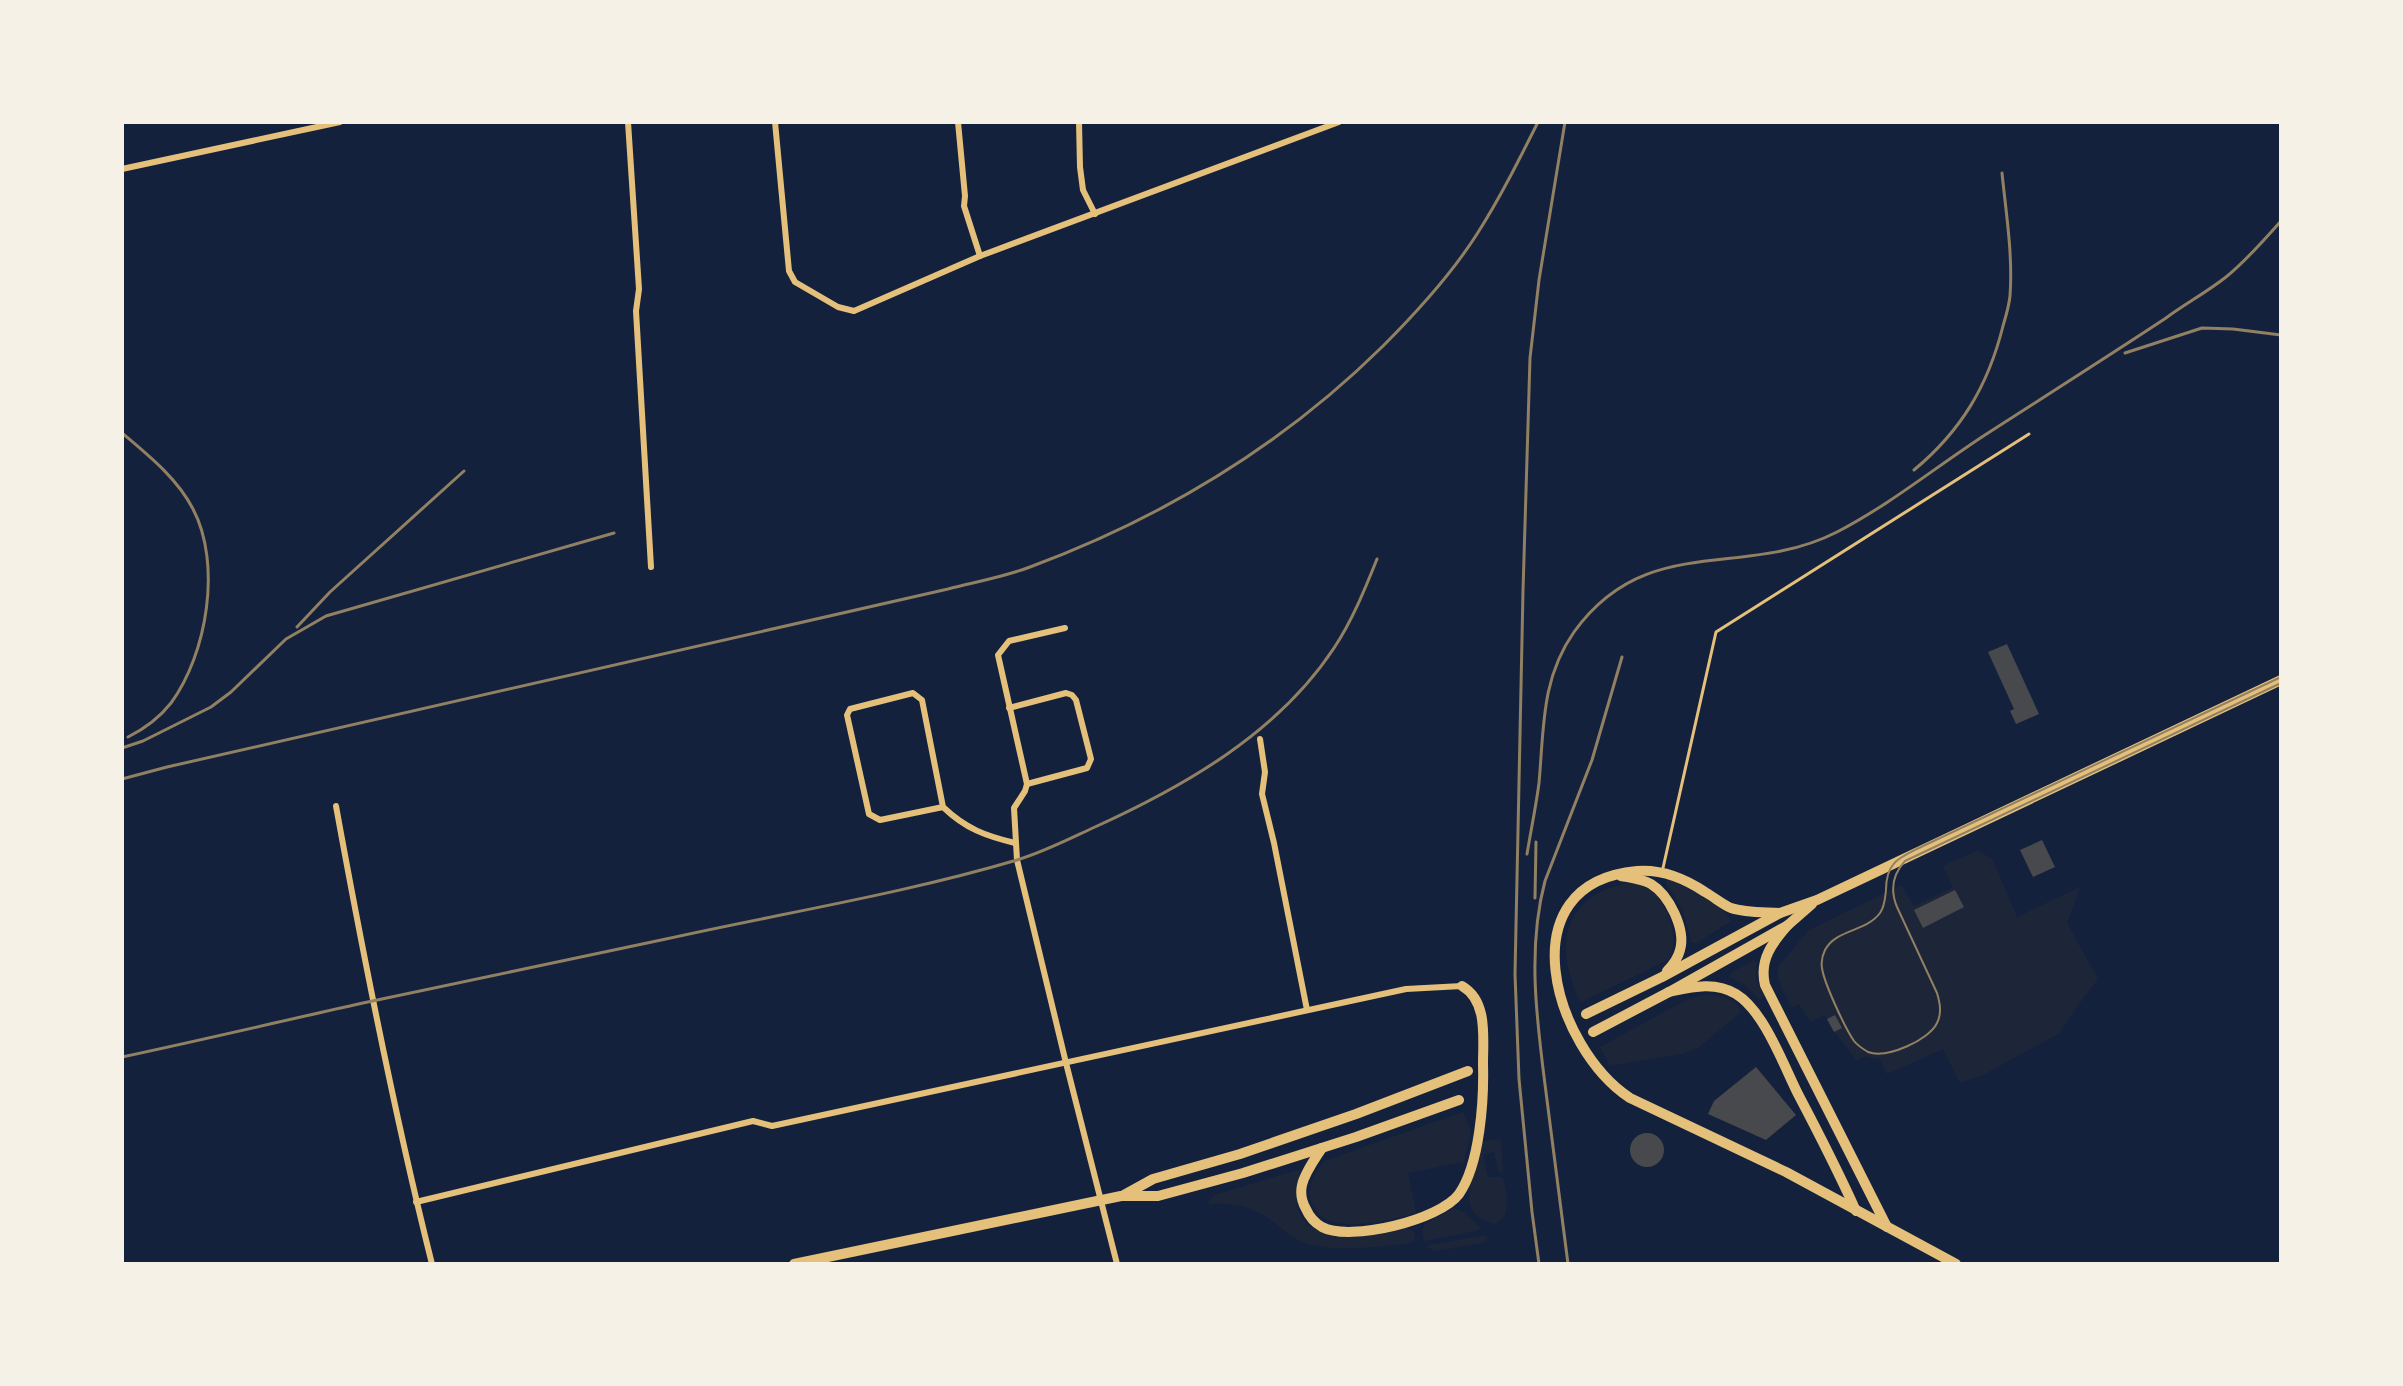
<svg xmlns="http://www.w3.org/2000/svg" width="2403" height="1386" font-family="'Fira Sans Condensed',sans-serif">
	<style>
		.green { fill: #1d2539 }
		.building { fill: #48494c }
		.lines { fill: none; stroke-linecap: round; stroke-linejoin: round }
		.service { stroke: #e5c07b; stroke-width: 3 }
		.minor { stroke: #e5c07b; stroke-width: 6 }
		.primary { stroke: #e5c07b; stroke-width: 10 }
		.tram { stroke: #918062; stroke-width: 2 }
		.rail { stroke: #918062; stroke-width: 3 }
	</style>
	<rect width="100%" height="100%" fill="#14213d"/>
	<!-- green -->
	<g class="green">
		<path d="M1978,850L1993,860L2017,917L2080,887L2067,923L2098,979L2076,1008L2060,1033L1983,1075L1960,1083L1943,1049L1887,1074L1880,1059L1865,1056L1857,1061L1834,1032L1825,1015L1810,1022L1799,1004L1792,1008C1786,995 1776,981 1778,967L1809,930L1901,885L1914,906L1953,887L1943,866Z"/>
		<path d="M1668,879C1684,885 1725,906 1731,921L1697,943H1692L1682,909L1665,882Z"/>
		<path d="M1629,883C1636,884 1643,884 1649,888C1667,901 1682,941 1668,960L1581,1002C1553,947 1562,895 1629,883Z"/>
		<path d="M1754,960L1756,962V979L1764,996L1759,999L1746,986L1729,977L1731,973Z"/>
		<path d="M1709,994C1722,996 1737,999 1741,1012L1698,1048L1682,1054L1610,1066L1600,1047L1688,999Z"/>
		<path d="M1463,1112L1471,1131L1464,1162L1408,1173L1416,1213C1389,1220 1323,1239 1311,1202C1307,1186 1315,1173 1324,1161Z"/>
		<path d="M1501,1139L1503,1172L1499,1173L1494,1152L1483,1155L1488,1177H1501L1504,1180C1506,1196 1513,1216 1495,1224C1450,1214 1476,1170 1483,1141Z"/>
		<path d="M1301,1169C1299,1179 1295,1188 1296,1199C1302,1252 1373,1234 1408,1228L1414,1232L1415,1240L1410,1243C1380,1247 1326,1254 1298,1240C1287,1235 1279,1225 1268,1218C1251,1206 1230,1202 1209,1204L1208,1202L1214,1195Z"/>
		<path d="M1454,1208L1463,1212L1480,1227L1479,1230L1424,1241L1422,1230L1426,1223Z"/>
		<path d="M1481,1236H1486L1488,1239L1482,1243L1437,1251L1426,1247L1429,1245Z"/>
	</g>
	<!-- building -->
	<g class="building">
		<path d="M2007,644L2039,714L2016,724L2010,711L2014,709L1988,652Z"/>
		<path d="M2042,840L2055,867L2033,877L2020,850Z"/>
		<path d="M1955,890L1964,907L1923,928L1914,910Z"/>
		<path d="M1835,1015L1842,1028L1834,1032L1827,1019Z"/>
		<path d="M1756,1067L1796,1115L1766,1140L1708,1114L1714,1101Z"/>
		<circle cx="1647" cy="1150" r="17"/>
	</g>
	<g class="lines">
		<!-- service -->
		<path class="service" d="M1663,868L1716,632L2029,434"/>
		<!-- minor -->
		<g class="minor">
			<path d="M628,122L639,289L636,311L651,567"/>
			<path d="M775,122L789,271L795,282L838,307L854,311L980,256L1339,122"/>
			<path d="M958,122L965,196L964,206L980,256"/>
			<path d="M1079,122L1080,167L1083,190L1095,214"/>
			<path d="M122,169L340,122"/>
			<path d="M1065,628L1009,641L998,655L1027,784L1025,791L1014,808L1017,860L1066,1063L1117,1264"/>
			<path d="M1009,708L1066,693L1072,695L1076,700L1091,759L1087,768L1027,784"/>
			<path d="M1260,739L1265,772L1262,794L1274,843L1307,1010"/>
			<path d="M336,806C364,960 394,1113 432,1264"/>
			<path d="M943,807L922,700L913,693L850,709L847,715L869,814L880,820L943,807C966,829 986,836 1015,843"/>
			<path d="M416,1202L753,1121L772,1126L1406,989L1462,986"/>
		</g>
		<!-- primary -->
		<g class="primary">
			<path d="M1621,876C1631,878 1642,879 1651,884C1669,895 1686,929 1680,950C1678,958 1673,965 1667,971"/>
			<path d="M1780,913C1764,912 1746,913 1731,908C1722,904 1714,897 1705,892C1684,878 1662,869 1637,871C1505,883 1554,1048 1630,1098L1786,1172L1956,1264"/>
			<path d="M1788,925C1772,943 1759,960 1765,985L1887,1227"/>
			<path d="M1669,992C1692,987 1715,981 1736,994C1764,1011 1783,1064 1798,1094C1818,1132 1838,1171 1856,1211"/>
			<path d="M1586,1014L1662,977L1780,913L1817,900L2281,680"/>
			<path d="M1593,1032L1669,992L1788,925L1812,904"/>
			<path d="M1322,1148C1315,1159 1305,1172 1302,1185C1300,1194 1302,1202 1306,1209C1309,1216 1315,1223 1322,1227C1350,1242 1440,1220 1459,1194C1480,1164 1484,1100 1483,1064C1483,1037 1488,1001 1462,986"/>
			<path d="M1124,1195L1153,1179L1240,1154L1356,1114L1468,1071"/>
			<path d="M794,1264L1121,1196H1158L1243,1173L1356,1137L1459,1100"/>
		</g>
		<!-- tram -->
		<path class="tram" d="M2281,677L1921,847C1899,858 1886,862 1886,890C1885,898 1885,906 1880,913C1866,932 1836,929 1825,950C1822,956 1821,962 1822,968C1824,983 1845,1028 1854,1041C1858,1046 1863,1049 1868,1052C1887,1059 1929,1040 1937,1023C1942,1013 1940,1003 1937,993L1897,907C1890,890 1892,875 1905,861L2281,683"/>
		<!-- rail -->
		<g class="rail">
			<path d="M2125,353L2202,328L2233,329L2281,335"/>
			<path d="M122,433C148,455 177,478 193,509C222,564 207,654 171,703C160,717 144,729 128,737"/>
			<path d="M1914,470C1961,431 1988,386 2003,326C2006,316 2009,306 2010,296C2013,255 2006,213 2002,173"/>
			<path d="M297,627L330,592L464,471"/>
			<path d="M122,748L143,741L211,707L231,692L286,639L326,616L614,533"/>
			<path d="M122,779L167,767L948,589C975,582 1004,577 1030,567C1162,518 1283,445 1383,346C1417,312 1451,275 1477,234C1500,198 1519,160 1538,122"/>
			<path d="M1527,854C1531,830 1536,806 1539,783C1544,728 1541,679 1574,632C1647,531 1743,580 1837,532C1891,504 1937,466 1988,433C2047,395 2107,357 2166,318C2185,304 2207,292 2226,277C2246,261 2264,240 2281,221"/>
			<path d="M1535,898L1536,842"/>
			<path d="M122,1057C202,1040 282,1021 363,1003C464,981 565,961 666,939C783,913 902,894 1017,860C1044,852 1069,839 1095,827C1185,786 1278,733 1334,648C1352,621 1365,589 1377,559"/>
			<path d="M1539,1264L1532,1212L1519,1079L1515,974L1523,591L1530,358L1539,280L1565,122"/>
			<path d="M1568,1264C1561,1209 1554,1155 1547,1100C1538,1029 1526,952 1545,881L1592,760L1622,657"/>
		</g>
	</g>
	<!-- border -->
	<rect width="2403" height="1386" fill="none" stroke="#f6f1e7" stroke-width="248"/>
</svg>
